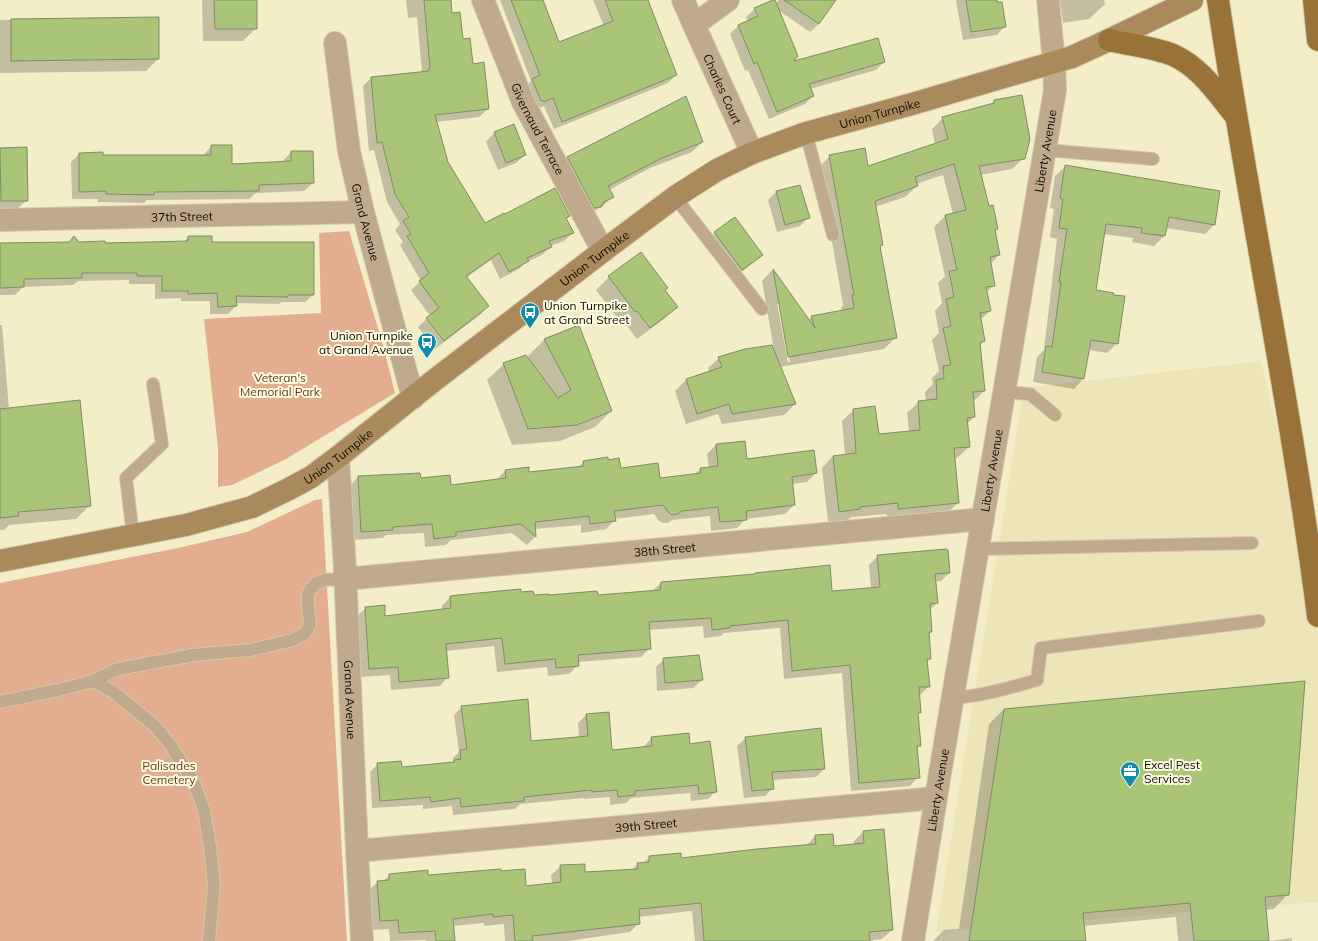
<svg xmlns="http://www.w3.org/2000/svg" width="1318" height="941" font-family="Mulish,sans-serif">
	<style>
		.built { fill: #ece5b7 }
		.green { fill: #e3ad8f }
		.shadow { fill: #0003; fill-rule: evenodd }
		.building { fill: #aac578; stroke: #7f8c6b }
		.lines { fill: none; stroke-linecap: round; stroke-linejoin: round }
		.lane-casing { stroke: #cfcaa8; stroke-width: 14 }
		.street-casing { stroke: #cfcaa8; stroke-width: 24 }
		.secondary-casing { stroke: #cfcaa8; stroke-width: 24 }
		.primary-casing { stroke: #cfcaa8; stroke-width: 24 }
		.lane { stroke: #c0aa8d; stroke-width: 12 }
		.street { stroke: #c0aa8d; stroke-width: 22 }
		.secondary { stroke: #aa895d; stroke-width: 22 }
		.primary { stroke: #997238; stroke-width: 22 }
		.labels { text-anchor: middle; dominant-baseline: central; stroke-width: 4; stroke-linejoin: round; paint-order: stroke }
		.street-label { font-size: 12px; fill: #0f0d02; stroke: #fefbe4 }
		.poi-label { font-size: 12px; fill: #0f0d02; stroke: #fefbe4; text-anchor: start }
		.park-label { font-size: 12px; fill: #6b3a1b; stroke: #fefbe4 }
	</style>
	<rect width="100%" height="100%" fill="#f4eec8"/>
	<!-- built -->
	<path class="built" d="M1261,361L1313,575L1318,612V902L936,932L1024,388Z"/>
	<!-- green -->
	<g class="green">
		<path d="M349,231L383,345L395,393L286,459L232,485L218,487V448L204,319L321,313L319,233Z"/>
		<path d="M322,499L347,941H0V583L178,548L247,532L315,500Z"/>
	</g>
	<!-- shadow -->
	<g class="shadow">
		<path d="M202,0H255L256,28L243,41H203Z"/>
		<path d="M406,0H450L451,14L462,40L488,109L479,117L436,122L447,162L484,224L569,216L566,220L573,233L564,241L550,246V247L542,255L526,262L519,269L500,279L491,260L466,278L488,306L480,315L435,349L418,327L430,316L411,290L421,281L400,245L403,242L395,230L400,224L387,202L374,150L369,151L363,86L371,78L422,72L417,17L408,18Z"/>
		<path d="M500,0H542L559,44L604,26L593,0H646L676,75L668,83L554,129L544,106L536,109L524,88L531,81Z"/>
		<path d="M779,0H835L819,24L810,32L778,10L791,63L884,62L876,70L810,89L813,96L805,104L769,119L748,70L745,71L730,34L738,26L748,22L746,17L755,9L775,3Z"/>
		<path d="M956,0H996L1005,26L997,35L963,40Z"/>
		<path d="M1060,0H1104L1105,4L1089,19L1063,23Z"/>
		<path d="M158,18V59L146,71L0,73V20Z"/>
		<path d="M994,101L1024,158L1012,169L980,175L988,207L997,228L994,231L999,255L990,264L994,285L986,293L990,311L980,320L984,341L979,346L984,391L973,402L974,417L967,424L969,447L957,458H954L958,503L946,514L887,519V514L851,517L848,520L828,522L822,468L833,456L845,455L842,421L854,410L878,435L909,432L907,413L919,402L926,401L925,392L933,384L932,378L939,371L932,340L939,333L935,311L942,303L938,283L945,276L934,227L945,216L953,214L943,175L916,184L917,186L905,197L875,207L881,245L880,247L896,337L884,349L780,367L795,404L784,415L722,424L718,414L686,424L675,391L686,380L710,372L708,368L719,358L774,350L762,281L772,270L808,320L812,317L842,311L841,308L843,305L819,167L830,156L868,168L935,144L932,129L943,118L991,105ZM777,303L780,306L790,362H788Z"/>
		<path d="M494,133L525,155L516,163L498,170L486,142Z"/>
		<path d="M702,142L692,152L650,168L609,190L612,197L602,207L596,210L590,217L557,168L568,158Z"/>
		<path d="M211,146H231V165L283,163V161L291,152L313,183L304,191L256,193L249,199L147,200L144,203L98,202V199H72L71,162L79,154L102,156H203Z"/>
		<path d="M26,148L27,200L18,208L0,209V149Z"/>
		<path d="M1065,167L1215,224L1205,234L1166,228L1164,236L1154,246L1132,242L1133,238L1103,234L1095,291L1112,296L1117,343L1107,353L1089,350L1083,379L1074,389L1033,382L1037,357L1044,350L1057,239L1050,237L1054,209L1050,208L1055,176Z"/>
		<path d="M799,186L808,218L800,226L777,232L768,200L776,192Z"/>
		<path d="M715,233L761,255L753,263L733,278L707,241Z"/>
		<path d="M188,237L211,243L313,295L305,302H281L279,304L236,303V306L228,314H210V301H181V298L155,299V284H129V280L78,281L73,285L23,287L15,295H0V244L183,243Z"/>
		<path d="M641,253L664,290L676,307L664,319L637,339L624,322L622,324L596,290L609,277Z"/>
		<path d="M0,325H2L9,409L90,505L76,519L9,525L4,530H0Z"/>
		<path d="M578,326L611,411L595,427L560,441L512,445L487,380L504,364L530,362H531L528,356L544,340Z"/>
		<path d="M744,442L746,460L816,473L807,482L792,484L794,505L785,514L746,519L737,528L711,531L710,516L672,520L668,523H663L659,521L654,514L614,519L615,520L606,529L581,533V525L535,529V537L527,545L512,533L451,540L446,545L425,547L424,533L386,535L383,538L352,540L350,486L358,477L420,479L450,486L496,480L505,471L529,473L578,467L584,462L608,461L620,469L659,479L694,475L700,469L709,468L707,454L716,445Z"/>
		<path d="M878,556L949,573L941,581L935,582L937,603L929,611L931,632L928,635L930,659L927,662L929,686L920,695H919L920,712L917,715L920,745L916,749L918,777L910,786L851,791L842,673L784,679L780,628L724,633L721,636L704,638L703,626L648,630L650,648L641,657L578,662V665L569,674L548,676L547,667L497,672L494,646L446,651L448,677L440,686L391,690L390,675L361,677L357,616L366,608L384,617L442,610V606L450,597L520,593L533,597L597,596L652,591L661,583L832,593L871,588L869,565Z"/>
		<path d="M664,659L702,680L693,688L657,691L656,667Z"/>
		<path d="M462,707L530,742L579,738L578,723L586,715L611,751L644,748V746L652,738L689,745L716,791L708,799L691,801L690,793L631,798L626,803L610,805V797L584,799V798L520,804L515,809L453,815L452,806L423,809V805L372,808L370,772L378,764L401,768L453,763V758L459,752L454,715Z"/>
		<path d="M1004,709L1288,894L1274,909L1265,910L1268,941L1292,938V941H1178L1176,917L1083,926L1084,941H933L944,930L959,929L989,724Z"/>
		<path d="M746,738L824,769L816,777L772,780L773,788L765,796L744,798L737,746Z"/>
		<path d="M863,832L892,930L882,939L873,940V941H695L692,911L639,917V923L630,932L569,941H505L504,924L484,926V923L452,926L454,941H426V940L390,941L389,929L371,930L368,891L378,882L383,881L390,875L427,876L500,872L525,887L552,884L551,875L561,866L584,873L631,870L638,864L643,863L650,857L680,859L806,846L815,836L833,847L854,845V841Z"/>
	</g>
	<!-- building -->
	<g class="building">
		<path d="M214,0H257V29H215Z"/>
		<path d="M424,0H451L452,13L460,12L463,39L470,38L473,64L484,62L489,109L435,115L448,162L485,223L504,213L505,214L555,188L570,216L566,218L574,233L549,241L552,247L527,258L529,261L509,272L499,253L466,276L489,306L444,341L426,318L439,308L419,281L429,273L407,236L411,234L403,221L409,217L395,194L382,142L377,143L371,77L429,71V68H430Z"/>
		<path d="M511,0H543L559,42L613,21L605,0H648L677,75L562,122L553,98L544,102L543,100L541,101L532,79L540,75Z"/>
		<path d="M773,0H775L798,56L794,61L878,38L885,62L809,84L814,96L777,112L757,62L754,64L738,25L758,16L754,8Z"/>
		<path d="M784,0H836L819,24Z"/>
		<path d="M966,0H997V2H1002L1006,27L971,32Z"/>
		<path d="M159,17V59L11,61V19Z"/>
		<path d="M1022,95L1030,139L1025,159L979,166L989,206L993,205L998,229L995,230L1000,255L990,257L995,286L986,287L991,311L980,313L985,341L980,343L985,391L973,392L975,417L967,418L970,447L954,448L959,503L898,509V503L860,507V509L839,512L833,456L856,453L853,409L875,406L879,434L920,430L918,401L937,399L936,380L944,378L943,366L951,365L943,328L951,326L946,299L954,297L949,271L957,270L945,215L966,210L954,164L915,177L918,186L875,201L883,245L880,246L897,338L788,357L773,269L815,328L811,316L854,308L852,295H854L829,155L865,148L868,166L948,139L942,117L994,103V100Z"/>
		<path d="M686,96L703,142L662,158L608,186L614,197L604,202L601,207L594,208L567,157Z"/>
		<path d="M514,124L526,155L506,163L494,132Z"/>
		<path d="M211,145H232V164L291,161V151H313L314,183L259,185V191L154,192V195L106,194V191L79,192V153L103,152V155H211Z"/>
		<path d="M27,147L28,201H1L0,148Z"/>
		<path d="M1065,165L1220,191L1215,225L1169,217L1165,236L1141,233L1142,228L1106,224L1096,290L1114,293L1113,295L1125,296L1118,344L1091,340L1084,379L1042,372L1046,346L1052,347L1061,282H1059L1067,229L1059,228L1063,199L1060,198Z"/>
		<path d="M800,185L810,218L785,225L776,191Z"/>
		<path d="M735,217L763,255L742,270L714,232Z"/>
		<path d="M74,236L79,242L105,241V243L188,241V236H212V242H314V295H288V297L236,296L237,306L218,307L217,293L188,294V291H162V276H137V273H82V278L24,279V287L0,288V243L69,242Z"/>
		<path d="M641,252L668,288L665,290L678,307L650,328L637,311L635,312L608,276Z"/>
		<path d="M579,325L612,411L577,425L528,429L503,363L526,355L558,398L571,390L544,339Z"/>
		<path d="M772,345L796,404L732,414L729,404L697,414L686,379L722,367L718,357L745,349Z"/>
		<path d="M80,400L91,506L18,512L19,516L0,518V409Z"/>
		<path d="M745,441L747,459L814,450L817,473L792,477L795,505L746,511L747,520L720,522L718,507L682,511L678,514L672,515L668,512L663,505L614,511L616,521L590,524L589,516L535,522L536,537L521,524L456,532V536L434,539L432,524L393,527V530L361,532L358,476L420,473L421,478L450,475L451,485L506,478L505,470L529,467V472L584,466L583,461L608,457V460L619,458L621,468L658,463L660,478L701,473L700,468L718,466L716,444Z"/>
		<path d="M946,549L948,550L950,573L935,574L938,603L930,604L932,632H929L931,659H927L930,687H919L921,713H918L921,746H917L920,778L859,783L850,665L792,671L788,620L730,626V628L712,630L711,618L649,622L651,649L578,655L579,666L556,668L555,659L505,664L502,638L446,644L449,678L399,682L398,667L369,669L365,607L385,605V616L451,608L450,596L468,594L521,589V592L533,591L534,595L549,594V595L597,591L598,595L660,590L661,582L755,574V573L830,565L832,591L880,587L877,555Z"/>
		<path d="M699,655L703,680L665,683L663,658Z"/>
		<path d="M1305,681L1289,895L1265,897L1269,941H1194L1190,903L1083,913L1086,941H969L1004,709Z"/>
		<path d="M528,699L531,741L588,736L586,714L609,712L612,750L652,746L651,737L689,733L690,744L710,741L717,792L699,794L698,785L635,791V795L618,797L617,790L592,792V790L524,797V801L461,807L460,798L431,802L430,797L380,801L377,763L401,761L402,767L454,762V760L461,759L460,750L467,749L461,706Z"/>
		<path d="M821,728L825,769L772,772L774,789L752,791L745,737Z"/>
		<path d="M884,829L893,930L869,932L870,941H704L701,903L639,909L640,924L532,936L533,941H515L513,915L493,917V914L453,919L455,941H436L435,931L399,933L398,920L380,921L377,881L389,880V874L428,870V875L501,869V871L525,869L526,886L561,882L560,865L585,864V872L638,869L637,863L649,862V856L681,853V858L757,849L816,844L815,835L833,834L834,846L864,843L863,831Z"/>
	</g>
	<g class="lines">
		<defs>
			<g id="lane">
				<path d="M806,133L833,235"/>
				<path d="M1045,150L1153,159"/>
				<path d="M675,197L762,309"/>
				<path d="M1004,392L1030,394L1055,415"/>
				<path d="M133,535L126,478L162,444L153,384"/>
				<path d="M978,549L1252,543"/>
				<path d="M93,681L112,691L155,726L172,747L194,783L204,810L210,847L214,885L209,941"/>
				<path d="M953,698C982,696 1009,688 1037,680L1041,648L1259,621"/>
				<path d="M0,702L58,690L93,681L118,669L193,655L250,650L293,640L305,633L310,624L308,607V593L315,584L324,580L345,579"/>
			</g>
			<g id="street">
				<path id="s1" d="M483,0L523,102L603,251"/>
				<path d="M683,0L694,25L728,0"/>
				<path id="s2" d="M694,25L752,153"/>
				<path id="s3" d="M335,43L349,151L363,212L413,398"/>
				<path id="s4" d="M0,220L363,212"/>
				<path id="s5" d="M338,457L345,569L357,851L362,941"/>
				<path id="s6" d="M345,579L983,519"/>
				<path id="s7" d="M357,851L936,798"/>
				<path id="s8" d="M913,941L940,773L1055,90L1054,63L1048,0"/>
			</g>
			<g id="secondary">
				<path id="s9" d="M0,561L186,525L252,507L289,489L311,477L338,457L432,382L603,251L675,197L717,170L752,153L806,133L912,104L1072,57L1109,40L1192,0"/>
			</g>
			<g id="primary">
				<path d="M1218,0C1248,206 1292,410 1318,616"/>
				<path d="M1314,0L1318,40"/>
				<path d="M1109,40C1130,45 1153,47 1173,55C1200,67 1217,93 1235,115"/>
			</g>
		</defs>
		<!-- lane casing -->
		<use href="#lane" class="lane-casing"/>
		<!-- street casing -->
		<use href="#street" class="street-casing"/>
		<!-- secondary casing -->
		<use href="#secondary" class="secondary-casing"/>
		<!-- primary casing -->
		<use href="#primary" class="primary-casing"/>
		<!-- lane -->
		<use href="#lane" class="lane"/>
		<!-- street -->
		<use href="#street" class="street"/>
		<!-- secondary -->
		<use href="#secondary" class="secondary"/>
		<!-- primary -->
		<use href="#primary" class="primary"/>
	</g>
	<!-- icons -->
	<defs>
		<symbol id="bus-pin" viewBox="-11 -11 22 30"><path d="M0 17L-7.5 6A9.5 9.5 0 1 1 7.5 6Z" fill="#0d8aac" stroke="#fefbe4"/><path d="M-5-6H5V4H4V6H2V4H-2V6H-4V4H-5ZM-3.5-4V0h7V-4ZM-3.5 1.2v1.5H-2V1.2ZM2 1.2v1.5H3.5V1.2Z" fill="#fff"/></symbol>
		<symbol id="office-pin" viewBox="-11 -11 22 30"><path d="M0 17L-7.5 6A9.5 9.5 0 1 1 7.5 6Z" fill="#0d8aac" stroke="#fefbe4"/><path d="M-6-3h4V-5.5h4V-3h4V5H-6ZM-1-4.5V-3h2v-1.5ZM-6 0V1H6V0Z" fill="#fff"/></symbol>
	</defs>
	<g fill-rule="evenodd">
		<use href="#bus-pin" x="519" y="301" width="22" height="30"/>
		<use href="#bus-pin" x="416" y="331" width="22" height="30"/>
		<use href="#office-pin" x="1119" y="760" width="22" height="30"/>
	</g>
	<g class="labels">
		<!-- street labels -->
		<g class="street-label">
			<text stroke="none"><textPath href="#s2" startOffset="70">Charles Court</textPath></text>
			<text stroke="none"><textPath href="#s9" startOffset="1006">Union Turnpike</textPath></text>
			<text stroke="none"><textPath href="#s1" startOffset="140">Givernaud Terrace</textPath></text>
			<text stroke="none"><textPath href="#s8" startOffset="801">Liberty Avenue</textPath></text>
			<text stroke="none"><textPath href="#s4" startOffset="182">37th Street</textPath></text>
			<text stroke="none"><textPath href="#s3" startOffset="182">Grand Avenue</textPath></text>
			<text stroke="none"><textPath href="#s9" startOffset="682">Union Turnpike</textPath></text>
			<text stroke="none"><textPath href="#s9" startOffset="358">Union Turnpike</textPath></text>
			<text stroke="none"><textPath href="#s8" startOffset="477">Liberty Avenue</textPath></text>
			<text stroke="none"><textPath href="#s6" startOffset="321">38th Street</textPath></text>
			<text stroke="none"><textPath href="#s5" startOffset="243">Grand Avenue</textPath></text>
			<text stroke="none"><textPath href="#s8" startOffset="153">Liberty Avenue</textPath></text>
			<text stroke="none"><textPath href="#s7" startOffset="290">39th Street</textPath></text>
		</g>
		<!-- poi labels -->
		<g class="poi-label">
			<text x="544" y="305">Union Turnpike<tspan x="544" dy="14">at Grand Street</tspan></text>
			<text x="413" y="335" text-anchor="end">Union Turnpike<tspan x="413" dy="14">at Grand Avenue</tspan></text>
			<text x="1144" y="764">Excel Pest<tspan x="1144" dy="14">Services</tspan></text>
		</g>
		<!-- park labels -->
		<g class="park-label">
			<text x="280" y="377">Veteran's<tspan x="280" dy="14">Memorial Park</tspan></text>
			<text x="169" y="765">Palisades<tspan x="169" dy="14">Cemetery</tspan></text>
		</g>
	</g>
</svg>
